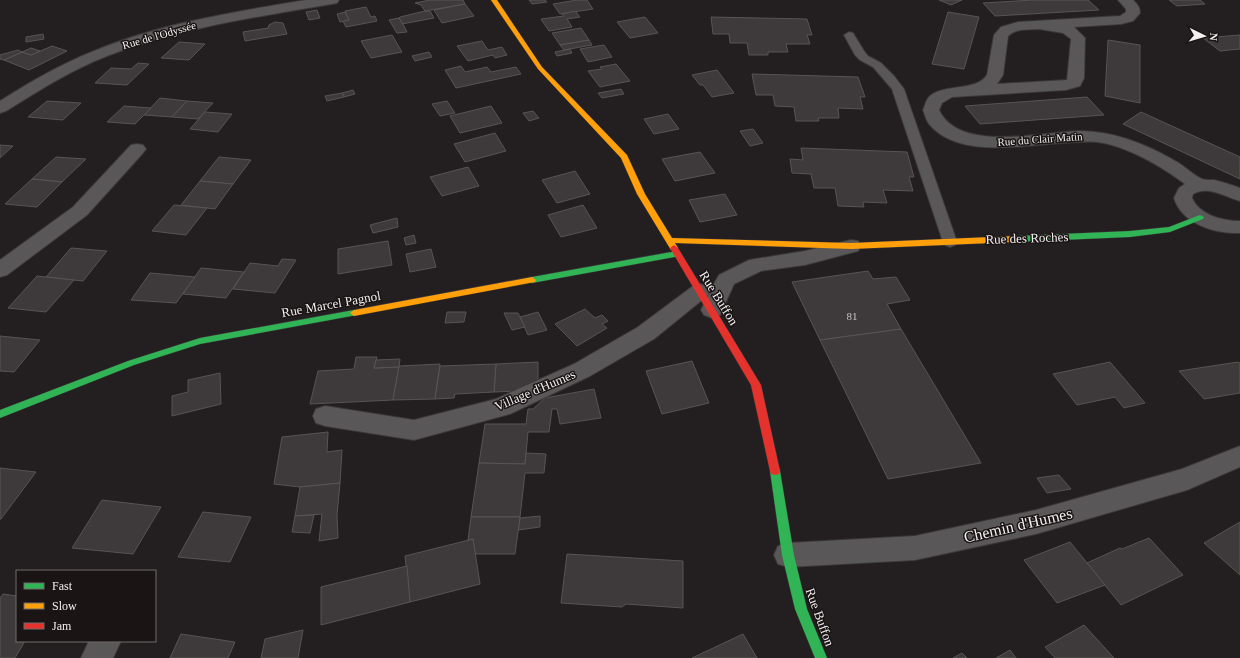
<svg xmlns="http://www.w3.org/2000/svg" width="1240" height="658" font-family="Georgia,serif">
	<style>
		.building { fill: #3e3a3b; stroke: #585455 }
		.lines { fill: none; stroke-linecap: round; stroke-linejoin: round }
		.lane-casing { stroke: #3b3839; stroke-width: 2 }
		.street-casing { stroke: #3b3839; stroke-width: 2 }
		.fast-casing { stroke: #3b3839; stroke-width: 1 }
		.slow-casing { stroke: #3b3839; stroke-width: 1 }
		.jam-casing { stroke: #3b3839; stroke-width: 1 }
		.lane { fill: #595757; fill-rule: evenodd }
		.street { fill: #595757; fill-rule: evenodd }
		.fast { fill: #30b455; fill-rule: evenodd }
		.slow { fill: #ff9f0a; fill-rule: evenodd }
		.jam { fill: #e5322d; fill-rule: evenodd }
		.labels { text-anchor: middle; dominant-baseline: central; stroke-width: 3; stroke-linejoin: round; paint-order: stroke }
		.far-street-label { font-size: 11px; fill: #f4eff0; stroke: #1a1415 }
		.number-label { font-size: 11px; fill: #c6c2c3 }
		.street-label { font-size: 13px; fill: #f4eff0; stroke: #1a1415 }
		.near-street-label { font-size: 16px; fill: #f4eff0; stroke: #1a1415 }
	</style>
	<rect width="100%" height="100%" fill="#231e1f"/>
	<!-- building -->
	<g class="building">
		<path d="M430,0H463L465,4L425,11L421,5L415,3Z"/>
		<path d="M529,0H545L547,2L532,4Z"/>
		<path d="M577,0H587L593,9L560,14L553,4Z"/>
		<path d="M939,0H962L951,5Z"/>
		<path d="M1033,0H1088L1099,10L995,16L983,3Z"/>
		<path d="M1169,0H1200L1205,4L1177,6Z"/>
		<path d="M465,4L474,16L442,23L434,10Z"/>
		<path d="M366,7L371,17L375,16L377,21L346,27L343,21L349,20L345,11Z"/>
		<path d="M317,10L320,18L309,20L306,12Z"/>
		<path d="M425,11H430L434,18L402,24L399,18L400,17Z"/>
		<path d="M575,11L580,17L567,19L572,27L549,31L541,19L564,16L562,14Z"/>
		<path d="M345,12L349,20L340,22L337,14Z"/>
		<path d="M948,12L979,17L964,69L932,64Z"/>
		<path d="M645,17L658,33L630,38L617,22Z"/>
		<path d="M711,17L807,19L812,35H807L810,44H786L788,52H768V55H749L747,43H730L729,34H713Z"/>
		<path d="M399,18L404,26L407,32L397,33L389,20Z"/>
		<path d="M275,22L283,23L287,34L245,41L243,32L268,28L269,25Z"/>
		<path d="M581,28L589,40L560,45L552,33Z"/>
		<path d="M43,34L44,39L26,42V37Z"/>
		<path d="M392,35L402,52L371,58L361,41Z"/>
		<path d="M1240,35V49L1220,51L1203,38Z"/>
		<path d="M589,40L592,45L564,50L560,45Z"/>
		<path d="M1108,40L1140,45V103L1105,96Z"/>
		<path d="M482,41L488,50L502,47L507,55L495,58L493,55L468,61L457,46Z"/>
		<path d="M179,42L205,44L189,60L161,58Z"/>
		<path d="M604,45L612,57L588,62L580,49Z"/>
		<path d="M52,46L67,51L29,70L4,60L22,52L31,55Z"/>
		<path d="M31,48L40,51L31,55L22,52Z"/>
		<path d="M570,49L572,53L557,56L555,52Z"/>
		<path d="M18,50L22,52L4,60L0,59V55Z"/>
		<path d="M429,52L432,57L415,61L412,56Z"/>
		<path d="M138,63L149,64L127,85L95,83L111,68L131,69Z"/>
		<path d="M616,64L630,81L600,87L588,71L602,69L600,67Z"/>
		<path d="M461,66L465,72L487,67L491,72L516,67L521,74L456,88L445,70Z"/>
		<path d="M717,70L723,78L734,93L712,97L703,85H700L692,75Z"/>
		<path d="M752,74L858,77L865,97H860L863,109L838,108L839,118H818L819,121H796L794,107L775,106L773,95H756Z"/>
		<path d="M621,89L624,94L602,98L598,93Z"/>
		<path d="M353,90L355,94L344,97L342,93Z"/>
		<path d="M342,93L344,97L327,101L325,96Z"/>
		<path d="M1087,97L1104,115L980,124L965,106Z"/>
		<path d="M160,98L187,101L172,117L144,115Z"/>
		<path d="M47,101L81,103L63,120L28,117Z"/>
		<path d="M187,101L213,103L198,119L172,117Z"/>
		<path d="M447,101L455,113L440,116L432,104Z"/>
		<path d="M124,106L151,108L135,124L107,122Z"/>
		<path d="M491,106L502,123L460,133L450,116Z"/>
		<path d="M533,111L539,118L529,121L523,113Z"/>
		<path d="M205,112L232,114L218,132L190,129Z"/>
		<path d="M1141,112L1240,157V179L1123,124Z"/>
		<path d="M668,114L679,129L654,134L644,119Z"/>
		<path d="M753,129L763,143L750,146L740,131Z"/>
		<path d="M495,133L506,151L465,162L454,144Z"/>
		<path d="M0,145L13,146L0,158Z"/>
		<path d="M801,148L907,152L914,177H909L913,191L883,190L887,203L863,202L864,207L838,206L835,188H814L811,174L792,173L790,159L803,160Z"/>
		<path d="M700,152L715,173L675,181L662,159Z"/>
		<path d="M56,157L86,159L62,182L32,179Z"/>
		<path d="M219,157L251,160L233,184L200,181Z"/>
		<path d="M468,167L479,186L442,196L430,177Z"/>
		<path d="M575,171L590,194L557,203L542,180Z"/>
		<path d="M32,179L62,182L37,207L5,204Z"/>
		<path d="M200,181L233,184L215,209L181,205Z"/>
		<path d="M725,194L737,215L700,222L689,200Z"/>
		<path d="M174,205L207,208L186,235L152,231Z"/>
		<path d="M583,205L597,228L561,237L548,215Z"/>
		<path d="M397,218L398,227L373,233L370,225Z"/>
		<path d="M414,235L416,243L406,245L404,238Z"/>
		<path d="M388,241L392,265L338,274V249Z"/>
		<path d="M71,248L107,251L83,281L46,277Z"/>
		<path d="M431,249L436,267L410,272L406,254Z"/>
		<path d="M282,259L296,260L275,293L233,289L250,263L278,266Z"/>
		<path d="M201,268L244,272L226,298L183,294Z"/>
		<path d="M868,271L873,279L896,277L910,300L887,304L901,329L820,340L792,282Z"/>
		<path d="M150,273L195,277L176,303L131,300Z"/>
		<path d="M37,276L74,280L46,312L8,308Z"/>
		<path d="M585,309L595,318L602,315L608,321L602,324L607,328L577,346L555,324Z"/>
		<path d="M447,312H466L464,322L445,323Z"/>
		<path d="M538,312L547,330L528,335L520,317Z"/>
		<path d="M504,313H518L525,327L512,330Z"/>
		<path d="M901,329L981,463L888,479L820,340Z"/>
		<path d="M0,336L40,340L14,372L0,371Z"/>
		<path d="M356,357H377L374,368L399,367L393,400L310,404L318,371L354,369Z"/>
		<path d="M400,359L399,367L374,368L376,360Z"/>
		<path d="M692,361L709,403L662,414L646,371Z"/>
		<path d="M538,362V383L518,388V391L494,392L496,364Z"/>
		<path d="M1110,362L1145,403L1124,408L1115,397L1077,405L1053,374Z"/>
		<path d="M1238,362L1240,363V393L1204,399L1179,371Z"/>
		<path d="M440,364L435,399L393,400L399,366Z"/>
		<path d="M496,364L494,392L455,394L454,398L435,399L440,366Z"/>
		<path d="M220,373L221,404L172,416V396L188,392V380Z"/>
		<path d="M594,389L601,418L560,424L557,409H552L549,432H528L525,464L479,463L485,424H526L528,409H533L545,398Z"/>
		<path d="M328,432L327,452L342,450L340,483L300,487L274,484L282,437Z"/>
		<path d="M526,453L546,454L544,473H525L520,517H471L479,463L525,464Z"/>
		<path d="M0,468L36,472L1,519H0Z"/>
		<path d="M1059,475L1071,489L1047,493L1037,478Z"/>
		<path d="M340,483L337,515L338,538L319,541L322,514L295,516L300,487Z"/>
		<path d="M102,500L161,507L133,554L72,548Z"/>
		<path d="M203,512L251,517L230,562L178,557Z"/>
		<path d="M314,515L310,533L292,532L295,516Z"/>
		<path d="M540,516V527L518,530L520,518Z"/>
		<path d="M471,517H520L515,554H475L473,539L468,540Z"/>
		<path d="M1240,522V575L1204,543Z"/>
		<path d="M1149,538L1183,575L1121,605L1087,563L1120,548L1122,549Z"/>
		<path d="M473,539L480,584L410,602L405,556Z"/>
		<path d="M1070,542L1105,585L1057,603L1024,560Z"/>
		<path d="M567,554L683,561V608L626,604L622,607L561,603Z"/>
		<path d="M407,566L410,602L321,625V587Z"/>
		<path d="M3,594L17,596V641H25L15,658H0V598Z"/>
		<path d="M1084,625L1114,658H1055L1045,647Z"/>
		<path d="M303,630L298,658H261L265,639Z"/>
		<path d="M181,634L235,642L228,658H170Z"/>
		<path d="M743,634L757,658H692Z"/>
		<path d="M1010,650L1016,658H996Z"/>
		<path d="M962,653L967,658H953Z"/>
	</g>
	<g class="lines">
		<defs>
			<path id="lane" d="M849,32L853,33L864,51L868,56L881,63L894,76L904,89L957,242L955,245L950,247L945,245L943,242L892,89L873,67L860,60L855,55L844,35Z"/>
			<g id="street">
				<path d="M306,0H339L337,3L332,4C256,17 179,28 107,56C71,70 38,91 6,111L0,113V101C30,82 61,64 94,51C161,23 235,12 306,0Z"/>
				<path d="M1118,0H1133C1137,4 1140,7 1140,13L1133,21L1121,24L1074,27L1085,38L1084,78L1080,86L1066,90L952,97L942,103L939,110C959,153 1041,132 1080,131C1114,131 1148,145 1177,162C1184,166 1196,177 1202,179C1205,180 1210,180 1214,180C1223,182 1232,185 1240,188V201C1225,197 1209,185 1193,194L1192,198C1199,215 1223,221 1240,221V233C1215,234 1182,224 1174,198L1179,188L1185,184C1163,167 1125,145 1097,142C1050,138 964,166 929,124C926,120 925,115 923,110C925,106 926,99 930,96C946,83 975,92 987,75L994,35L1001,27L1018,22L1120,16L1126,12V9ZM1039,29L1063,33L1071,39L1067,80L997,84L1003,75L1008,36C1016,28 1029,30 1039,29Z"/>
				<path d="M137,144L143,145L146,149L143,153L87,215L7,275L0,277V260L73,207L131,145Z"/>
				<path d="M851,240L858,241L861,246L858,251L805,265L761,271L734,284L720,315L712,318L704,315L701,310L710,292L707,296L654,339L590,376L510,414L414,440L325,426L316,423L313,416L316,409L325,406L414,420L496,399L574,364L638,327L693,286L700,284L707,286L710,291L719,275L749,260L805,251Z"/>
				<path d="M1240,446V467L1187,490L1036,534L915,560L788,567L778,564L774,555L778,546L788,543L915,536L1036,510L1182,469Z"/>
				<path d="M89,641H121L113,658H81Z"/>
			</g>
			<g id="fast">
				<path d="M1200,215L1204,217L1203,219L1170,232L1130,237L1015,242L1011,239L1015,236L1130,231L1169,227Z"/>
				<path d="M677,251L681,254L680,256L532,283L528,280L532,277Z"/>
				<path d="M354,310L357,311L358,313L357,315L200,344L134,365L0,418V410L128,361L200,338Z"/>
				<path d="M775,467L779,468L780,471L794,555L807,609L827,658H815L795,609L782,555L770,471L771,468Z"/>
			</g>
			<g id="slow">
				<path d="M491,0H497L542,67L627,155L645,194L672,238L851,243L1015,236L1019,239L1015,242L851,249L675,243L678,248L677,250H671L637,194L621,158L538,69Z"/>
				<path d="M532,277L536,280L535,282L354,316L350,313L354,310Z"/>
			</g>
			<path id="jam" d="M674,245L678,248L761,385L780,471L779,474L775,475L771,474L770,471L751,385L670,248Z"/>
		</defs>
		<!-- lane casing -->
		<use href="#lane" class="lane-casing"/>
		<!-- street casing -->
		<use href="#street" class="street-casing"/>
		<!-- fast casing -->
		<use href="#fast" class="fast-casing"/>
		<!-- slow casing -->
		<use href="#slow" class="slow-casing"/>
		<!-- jam casing -->
		<use href="#jam" class="jam-casing"/>
		<!-- lane -->
		<use href="#lane" class="lane"/>
		<!-- street -->
		<use href="#street" class="street"/>
		<!-- fast -->
		<use href="#fast" class="fast"/>
		<!-- slow -->
		<use href="#slow" class="slow"/>
		<!-- jam -->
		<use href="#jam" class="jam"/>
	</g>
	<g class="labels">
		<!-- far-street labels -->
		<g class="far-street-label">
			<text transform="translate(159 35) rotate(-16)">Rue de l'Odyssée</text>
			<text transform="translate(1040 139) rotate(-4)">Rue du Clair Matin</text>
		</g>
		<!-- number labels -->
		<g class="number-label">
			<text x="852" y="316">81</text>
		</g>
		<!-- street labels -->
		<g class="street-label">
			<text transform="translate(1027 238) rotate(-2)">Rue des Roches</text>
			<text transform="translate(719 298) rotate(58)">Rue Buffon</text>
			<text transform="translate(331 304) rotate(-10)">Rue Marcel Pagnol</text>
			<text transform="translate(535 390) rotate(-23)">Village d'Humes</text>
			<text transform="translate(820 617) rotate(70)">Rue Buffon</text>
		</g>
		<!-- near-street labels -->
		<g class="near-street-label">
			<text transform="translate(1018 525) rotate(-13)">Chemin d'Humes</text>
		</g>
	</g>
	<!-- legend -->
	<rect x="16" y="570" width="140" height="72" fill="#1a1415" stroke="#716c6d"/>
	<rect x="24" y="583" width="20" height="6" fill="#30b455" stroke="#716c6d"/>
	<text x="52" y="590" font-size="12" fill="#f4eff0">Fast</text>
	<rect x="24" y="603" width="20" height="6" fill="#ff9f0a" stroke="#716c6d"/>
	<text x="52" y="610" font-size="12" fill="#f4eff0">Slow</text>
	<rect x="24" y="623" width="20" height="6" fill="#e5322d" stroke="#716c6d"/>
	<text x="52" y="630" font-size="12" fill="#f4eff0">Jam</text>
	<!-- north arrow -->
	<g transform="translate(1204 36) rotate(95)" stroke="#1a1415" stroke-width="3" paint-order="stroke">
	<path d="M0-3L7 15L0 10L-7 15Z" fill="#f4eff0"/>
	<text y="-6" font-size="11" font-weight="bold" text-anchor="middle" fill="#f4eff0">N</text>
	</g>
</svg>
